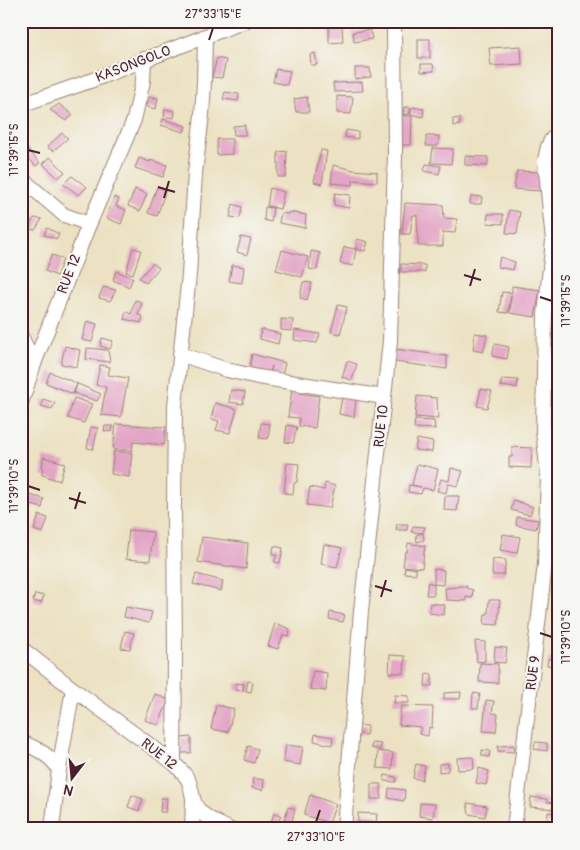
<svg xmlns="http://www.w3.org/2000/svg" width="580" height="850" font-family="Pangolin,sans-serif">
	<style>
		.building { fill: #e3a5c6 }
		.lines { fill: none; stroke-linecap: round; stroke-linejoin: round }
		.minor-casing { stroke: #9b8077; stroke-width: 16 }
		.minor { stroke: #fff; stroke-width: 14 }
		.ticks { fill: none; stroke: #4a1f2b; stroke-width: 2 }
		.labels { text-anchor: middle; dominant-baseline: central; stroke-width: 4; stroke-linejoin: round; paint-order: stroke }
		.street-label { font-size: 14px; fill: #4a1f2b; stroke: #f6f6f2 }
		.neatline { fill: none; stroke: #4a1f2b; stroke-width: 2 }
		.ticks-label { font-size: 12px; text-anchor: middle; fill: #4a1f2b }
	</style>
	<rect width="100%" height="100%" fill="#f6f6f2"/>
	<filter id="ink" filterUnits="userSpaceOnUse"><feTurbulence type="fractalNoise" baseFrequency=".02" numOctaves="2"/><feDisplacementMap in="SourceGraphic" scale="10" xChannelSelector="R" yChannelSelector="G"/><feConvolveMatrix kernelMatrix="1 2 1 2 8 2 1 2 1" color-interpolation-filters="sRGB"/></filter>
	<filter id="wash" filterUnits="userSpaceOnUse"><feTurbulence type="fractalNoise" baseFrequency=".0096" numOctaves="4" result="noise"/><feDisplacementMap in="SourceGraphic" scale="20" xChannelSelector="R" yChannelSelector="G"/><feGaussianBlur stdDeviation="1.12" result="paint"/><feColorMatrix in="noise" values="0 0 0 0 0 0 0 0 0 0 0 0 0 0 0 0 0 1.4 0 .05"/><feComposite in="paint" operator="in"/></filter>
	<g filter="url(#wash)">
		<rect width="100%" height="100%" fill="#ece2c3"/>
		<g id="blocks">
			<!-- building -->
			<g class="building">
				<path d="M342,26L343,42L329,43V27Z"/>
				<path d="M370,30L372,39L354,42L353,32Z"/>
				<rect x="418" y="39" width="12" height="19"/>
				<path d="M521,46L522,64L491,66L489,48Z"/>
				<path d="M315,53L317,65H311L310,55Z"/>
				<path d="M217,58L226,60L222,78L212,77Z"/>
				<path d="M421,64H433L434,71L421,72Z"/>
				<path d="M355,68H370L371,77L355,79Z"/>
				<path d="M276,69L290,71L287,85L273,82Z"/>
				<path d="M362,82L363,91L334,92L333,83Z"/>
				<path d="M225,92L239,94L238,101L223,99Z"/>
				<path d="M337,96L353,97L351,114L337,113Z"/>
				<path d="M149,97L158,98L156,109L147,107Z"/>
				<path d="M307,97L309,112H296L294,99Z"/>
				<path d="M59,104L73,115L66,121L50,110Z"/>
				<path d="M404,107H410V114L412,107L424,109L423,117L410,114L403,115Z"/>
				<path d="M165,109L175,111L174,118L164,116Z"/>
				<path d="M399,116H412L411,145H398Z"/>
				<path d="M460,118V125L453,126V119Z"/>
				<path d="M163,119L186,126L184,132L161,125Z"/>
				<path d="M245,125V135H234L233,126Z"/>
				<path d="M346,130L358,132V139L345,137Z"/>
				<path d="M62,133L68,138L53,151L47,147Z"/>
				<path d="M426,136H439L438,146H426Z"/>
				<path d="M217,139H232V154L217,155Z"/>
				<path d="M21,142L40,163L36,166L21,151Z"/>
				<path d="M433,148L453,149L451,164L431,163Z"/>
				<path d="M321,150L327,151L322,184L314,182Z"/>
				<path d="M287,151L286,177H278V152Z"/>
				<path d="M465,156L488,157V166L465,165Z"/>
				<path d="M50,157L65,172L58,178L43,164Z"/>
				<path d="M139,158L150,162V160L167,165L163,177L135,168Z"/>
				<path d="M426,164L441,166L439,174L424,171Z"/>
				<path d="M333,165L353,170L377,172V182L353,180V185L331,183Z"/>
				<path d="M517,171L542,172L540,191L514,189Z"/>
				<path d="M72,176L87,187L79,195L63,184Z"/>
				<path d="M157,187L166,190L157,216L148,213Z"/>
				<path d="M270,188L284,192L280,209L267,206Z"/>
				<path d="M135,189L147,194L140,211L128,206Z"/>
				<path d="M335,193L350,195L349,208L334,205Z"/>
				<path d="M471,196L482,197L481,204H470Z"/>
				<path d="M114,197L119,199L116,206L126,210L121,224L106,218Z"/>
				<path d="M405,203L443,205L444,218L457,219L455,233L443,232V246H418L417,215H413L410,234H402Z"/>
				<path d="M233,204L242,207L240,218L230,217Z"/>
				<path d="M265,207L273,208L271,222L264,220Z"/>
				<path d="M509,210L520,212L517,234L506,233Z"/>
				<path d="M289,212L306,215L305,228L279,223L281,213L288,214Z"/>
				<path d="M488,214H503V224L487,223Z"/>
				<path d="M34,218L42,219L35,230L28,229L23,239L21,238V223L29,226Z"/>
				<path d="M47,228L59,234L57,239L44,235Z"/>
				<path d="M241,237L251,239L247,255L237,252Z"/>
				<path d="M357,239L368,242L365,251L356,249Z"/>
				<path d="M344,247L356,249L353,266L340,263Z"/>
				<path d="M133,248L141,250L133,274L126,272Z"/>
				<path d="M282,250L308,257L302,277L276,270Z"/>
				<path d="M311,251L320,253L317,270L309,269Z"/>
				<path d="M52,255L63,259L57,276L45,271Z"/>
				<path d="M500,257L515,262L513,270L498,267Z"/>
				<path d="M153,263L159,268L146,283L139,278Z"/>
				<path d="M401,264L425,265V272H401Z"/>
				<path d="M232,265L244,267L242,283L229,281Z"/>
				<path d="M116,271L133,278L129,287L113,280Z"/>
				<path d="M303,282L312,283L307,300L300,298Z"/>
				<path d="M512,286L540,290L535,317L510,313L511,296L508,313L499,312L502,292L512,293Z"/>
				<path d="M103,287L116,290L110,301L99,298Z"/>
				<path d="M135,300L142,302L138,315L143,316L141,323L124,319L126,312L131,314Z"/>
				<path d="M338,305L347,307L340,334L331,332Z"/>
				<path d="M281,319L293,320L292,331L281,330Z"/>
				<path d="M87,321L97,324L92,342L82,340Z"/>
				<path d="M261,329L280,334L278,344L260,339Z"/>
				<path d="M295,330L320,334L317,343L294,340Z"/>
				<path d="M475,333L487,335L483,352L473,350Z"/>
				<path d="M102,338L113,341L110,349L100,346Z"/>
				<path d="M495,344L509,347L507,359L492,356Z"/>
				<path d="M65,346L80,350L77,367L61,364Z"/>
				<path d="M87,348L108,350L110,362L86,359Z"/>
				<path d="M395,349L447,356V369L395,362Z"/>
				<path d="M252,354L285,363L282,376L270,374L272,366L269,377L249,373Z"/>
				<path d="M347,361L357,364L352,380L342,377Z"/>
				<path d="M100,365L110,367L108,375L128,378L121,417L101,415L106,387L96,385Z"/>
				<path d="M50,372L101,394L97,401L74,393L77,384L73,394L46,383Z"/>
				<path d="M502,379L518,380L517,388L500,386Z"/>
				<path d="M292,389L300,390V393L319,396L315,428L299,426V418L288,417Z"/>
				<path d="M481,389L492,391L487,408L477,406Z"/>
				<path d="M231,390L245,392L243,404L229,402Z"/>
				<path d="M417,396L437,398L438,419L415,417Z"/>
				<path d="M74,398L92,404L84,423L68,418Z"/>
				<path d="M342,398L356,399L354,417L339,414Z"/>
				<path d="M43,399L55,403L52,409L41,406Z"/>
				<path d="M215,403L237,409L230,433L216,430L219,421L211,419Z"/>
				<path d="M415,420L434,421L435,429L414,428Z"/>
				<path d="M261,423L270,424L268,439L259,438Z"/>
				<path d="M116,424L166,427L164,445L133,442L132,451L113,449Z"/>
				<path d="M287,425L297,427L293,443L285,442Z"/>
				<path d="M105,426H113L112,432L104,431Z"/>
				<path d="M91,427L98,428L93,449L87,448Z"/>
				<path d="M417,439L433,442L432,452L415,450Z"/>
				<path d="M512,447L532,448L531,468L509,467V457H512Z"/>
				<path d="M114,451L132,453L129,477L111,474Z"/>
				<path d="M43,457L65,463L60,481L42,475Z"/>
				<path d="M287,463L299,464L297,482L294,483L293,494L284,493Z"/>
				<path d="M417,464L438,469L433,490L423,488L421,494L408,492L409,485L421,487L412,485Z"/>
				<path d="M451,468L463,471L458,486L448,484L446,493L437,491L441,479L449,481Z"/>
				<path d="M325,483L335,486L330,508L307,505L310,487L324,490Z"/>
				<path d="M30,495L44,499L42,508L28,504Z"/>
				<path d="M445,496H459L457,511L444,510Z"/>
				<path d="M514,500L533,507L530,515L511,510Z"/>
				<path d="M39,515L48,518L43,533L34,530Z"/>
				<path d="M517,517L538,520L536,529L516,525Z"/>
				<path d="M397,524H408L407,530H396Z"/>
				<path d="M413,526L425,527L423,533L411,532Z"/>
				<path d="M129,530L153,532L150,561L126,559Z"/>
				<path d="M423,533L424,540L417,542L416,535Z"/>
				<path d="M503,534L520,537L517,553L500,550Z"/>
				<path d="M202,537L248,543L246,569L198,562Z"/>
				<path d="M408,543L425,546L422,568L403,566L405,552H407Z"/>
				<path d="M324,544L342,548L337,567L321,564Z"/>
				<path d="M274,546L283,548L280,563L274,562L277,555H272Z"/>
				<path d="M493,559L506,560L504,575H492Z"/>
				<path d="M405,567L416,569V574L404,573Z"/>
				<path d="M434,569L444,570L443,585L434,584V595H426L428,582L434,584Z"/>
				<path d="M196,574L223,581L221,591L193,584Z"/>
				<path d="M458,586H467L466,588L473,590L472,598L466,597V601L446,600L445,588L458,587Z"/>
				<path d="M35,594L44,596L41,603L33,601Z"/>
				<path d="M489,600H500L498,625L484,624L485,614H488Z"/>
				<path d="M430,603L445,605L444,615L429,613Z"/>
				<path d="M126,607L152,612L149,623L124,617Z"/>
				<path d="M330,612L345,615L343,622L329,619Z"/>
				<path d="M275,623L290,629L289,636L283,635L278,649L268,646Z"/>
				<path d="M125,631L134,633L130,649L121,648Z"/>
				<path d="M475,641L485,642V661L477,662Z"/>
				<path d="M495,647L507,648L505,663L494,662Z"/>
				<path d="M390,655L405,656L404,673H389Z"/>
				<path d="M548,659H556V666L547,665Z"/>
				<path d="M480,663L498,664V683L479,682Z"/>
				<path d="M313,671L327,673L326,691L310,689Z"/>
				<path d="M426,673L432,674V686H425Z"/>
				<path d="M248,681L253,682L251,692L246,691Z"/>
				<path d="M236,683L244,684L243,691L235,690Z"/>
				<path d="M461,692L460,699H444V693Z"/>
				<path d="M473,693L480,694L478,708H472Z"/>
				<path d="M155,694L169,700L158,725L145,720Z"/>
				<path d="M395,695L409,696V703H394Z"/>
				<path d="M486,700L494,701L492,713L498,714L496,732L483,731Z"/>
				<path d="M216,705L234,709L228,732L211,729Z"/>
				<path d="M401,706L433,707L432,728L429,727L428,736L419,734L421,727L399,725Z"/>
				<path d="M358,725L368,726L366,735L356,733Z"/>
				<path d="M315,734L333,737L332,745L314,741Z"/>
				<path d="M191,737V753H181V738Z"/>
				<path d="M535,742L547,743V751L534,749Z"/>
				<path d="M372,743L381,744L380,750L371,748Z"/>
				<path d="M286,745L303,747L300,765L283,762Z"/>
				<path d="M514,745V752L498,751V746Z"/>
				<path d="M248,746L258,749L254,763L244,760Z"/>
				<path d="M482,750L490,751L489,757L482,756Z"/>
				<path d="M378,751L393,753L392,769L377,768Z"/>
				<path d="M473,757L474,769L458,770L457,758Z"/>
				<path d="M448,763V771L439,772V764Z"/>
				<path d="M416,764L425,766L422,780L413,778Z"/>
				<path d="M479,768L489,771L486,785L476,783Z"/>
				<path d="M385,775L396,777V782L384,781Z"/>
				<path d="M253,778L264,780L263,790L252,788Z"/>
				<rect x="371" y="784" width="10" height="15"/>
				<path d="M389,788L405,790L404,801L388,798Z"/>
				<path d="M132,795L143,799L139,811L128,807Z"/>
				<path d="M310,795L336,804L329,823L304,815Z"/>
				<path d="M531,797L547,799V802L556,803V809L530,807Z"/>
				<path d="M161,798H167L166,812H160Z"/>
				<path d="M420,803L435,804L433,818L419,816Z"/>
				<path d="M467,803L487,806L485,817L469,814Z"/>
				<path d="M288,807L295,809L290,829H282Z"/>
				<path d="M548,812L559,814V825L547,823Z"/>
				<path d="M274,813L281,815L276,829H269Z"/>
				<path d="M358,813L377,814L376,823L358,822Z"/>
				<path d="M122,822L141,825V829H122Z"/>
				<path d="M453,823L465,827L464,829H451Z"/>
				<path d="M75,824L95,828V829H75Z"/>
			</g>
		</g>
	</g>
	<g filter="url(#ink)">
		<use href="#blocks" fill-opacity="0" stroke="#9b8077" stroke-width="1"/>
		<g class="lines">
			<defs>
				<g id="minor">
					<path d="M21,105L90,81L245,21"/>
					<path d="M21,178L64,215L89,224"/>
					<path d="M21,336L34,364"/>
					<path d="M180,354L227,370L258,377L384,397"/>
					<path d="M21,403L34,364L88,227L134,120L143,81L144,59"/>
					<path d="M21,648L73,689L174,763C180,770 188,776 190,785C193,794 192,803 199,810C206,819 219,824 229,829"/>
					<path d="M21,742C36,748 50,755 59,769"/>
					<path d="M174,763L175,659L174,507L175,405L189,275L195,173L202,115L204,82L205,36"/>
					<path d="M52,829L59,769L73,689"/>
					<path d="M192,829L193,800"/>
					<path d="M344,829L361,611L390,341L395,155L394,21"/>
					<path d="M514,829L545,564L548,475L543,431L545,314L553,241L545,161C547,149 548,140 559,133"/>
				</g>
			</defs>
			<!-- minor casing -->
			<use href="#minor" class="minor-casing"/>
			<!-- minor -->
			<use href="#minor" class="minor"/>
		</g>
	</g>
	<!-- ticks -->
	<path class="ticks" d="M209,40L213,28M28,150L40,153M158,187L175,192M164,198L169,181M464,275L481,280M470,286L475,269M540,297L552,301M28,486L40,490M69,498L86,503M75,509L80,492M375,586L392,591M381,597L386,580M540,633L552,637M316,822L320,810"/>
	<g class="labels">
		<!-- street labels -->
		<g class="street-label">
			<text transform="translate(133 64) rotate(-21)">KASONGOLO</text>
			<text transform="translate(69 274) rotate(-69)">RUE 12</text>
			<text transform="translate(381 426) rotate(-84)">RUE 10</text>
			<text transform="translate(533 673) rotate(-83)">RUE 9</text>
			<text transform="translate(159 754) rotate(38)">RUE 12</text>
		</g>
	</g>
	<!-- margin -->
	<rect width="580" height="850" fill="none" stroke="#f6f6f2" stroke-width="55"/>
	<!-- north arrow -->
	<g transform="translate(72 778) rotate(196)" stroke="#f6f6f2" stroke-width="4" paint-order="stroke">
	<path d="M0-4L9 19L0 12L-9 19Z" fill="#4a1f2b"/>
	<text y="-8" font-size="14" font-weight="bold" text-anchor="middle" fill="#4a1f2b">N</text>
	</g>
	<rect x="28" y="28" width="524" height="794" class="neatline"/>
	<g class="ticks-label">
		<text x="213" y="18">27°33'15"E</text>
		<text transform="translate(14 150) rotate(-90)" y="4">11°39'15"S</text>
		<text transform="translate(566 301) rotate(-90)" y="4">11°39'15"S</text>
		<text transform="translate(14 486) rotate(-90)" y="4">11°39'10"S</text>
		<text transform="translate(566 637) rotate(-90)" y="4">11°39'10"S</text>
		<text x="316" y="841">27°33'10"E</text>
	</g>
</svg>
